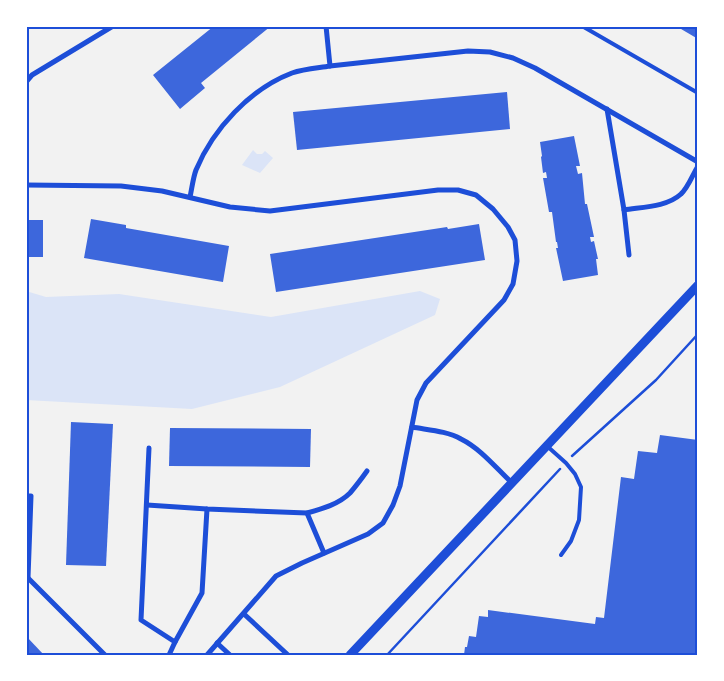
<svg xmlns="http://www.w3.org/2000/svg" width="724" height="681" font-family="'DejaVu Sans',sans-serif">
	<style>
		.green { fill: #dbe4f7 }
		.building { fill: #3d67dc }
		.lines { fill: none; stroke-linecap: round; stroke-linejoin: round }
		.path { stroke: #1d4ed8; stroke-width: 2.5 }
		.service { stroke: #1d4ed8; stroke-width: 4 }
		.minor { stroke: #1d4ed8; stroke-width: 5 }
		.tertiary { stroke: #1d4ed8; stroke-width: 9 }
		.neatline { fill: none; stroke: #1d4ed8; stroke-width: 2 }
	</style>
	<rect width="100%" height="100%" fill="#f2f2f2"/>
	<!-- green -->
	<g class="green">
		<path d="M253,150L257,154H262L265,151L273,158L260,173L242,165Z"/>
		<path d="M26,291L46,297L119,294L271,317L420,291L440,299L435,315L280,387L192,409L26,400Z"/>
	</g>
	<!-- building -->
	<g class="building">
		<path d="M214,26H271L201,83L205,88L180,109L153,75Z"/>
		<path d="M676,26H698V39Z"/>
		<path d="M507,92L510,129L297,150L293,112Z"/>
		<path d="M574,136L580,166H576L578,174L582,173L585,204H587L594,237H590L591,242L594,241L598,259H596L598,275L563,281L556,248H558L557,242H556L552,212H549L543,178H547L546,172L543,173L541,157L542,156L540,142Z"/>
		<path d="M91,219L126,225V228L229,246L223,282L84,258Z"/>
		<rect x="26" y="220" width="17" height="37"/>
		<path d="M479,224L485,260L276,292L270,254L447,227L448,229Z"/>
		<path d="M71,422L113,424L106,566L66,565Z"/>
		<path d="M170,428L311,429L310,467L169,466Z"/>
		<path d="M660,435L698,440V655H464L465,647H467L469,636L476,637L479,616L488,617V610L595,624L596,617L604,618L621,477L634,479L638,451L657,453Z"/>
		<path d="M26,636L44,655H26Z"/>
	</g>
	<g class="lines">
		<!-- path -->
		<g class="path">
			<path d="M572,456L656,380L698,334"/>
			<path d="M387,655L560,469"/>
		</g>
		<!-- service -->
		<g class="service">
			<path d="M582,26L698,93"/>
			<path d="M547,446L566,463L575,474L581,487L579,520L571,541L561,555"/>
		</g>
		<!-- minor -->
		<g class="minor">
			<path d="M330,66L468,51L490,52L513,58L535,68L698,162"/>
			<path d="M26,82L32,75L113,26"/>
			<path d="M607,109L624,210C642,207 667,207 681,194C688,188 693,174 698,166"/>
			<path d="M26,185L121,186L162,191L230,207L270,211L438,190H458L476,195L493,209L508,227L515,240L517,261L513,284L504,300L426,383L417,400L400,486L393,505L383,523L368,534L302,563L276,576L207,655"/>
			<path d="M190,197C192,188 193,178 196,170C213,129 250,89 292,73C304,69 318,68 330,66L326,26"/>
			<path d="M624,210L629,255"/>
			<path d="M412,427C428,430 447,431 461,439C481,449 496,468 512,483"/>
			<path d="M149,448L141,620L175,642L169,655"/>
			<path d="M26,496H31L28,578"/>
			<path d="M147,505L207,509L307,513C322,509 339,504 350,493C356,486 362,478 367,471"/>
			<path d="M307,513L324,553"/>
			<path d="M26,580L28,578L105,655"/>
			<path d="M244,614L288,655"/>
			<path d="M175,642L202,593L207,509"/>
			<path d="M217,643L230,655"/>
		</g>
		<!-- tertiary -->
		<path class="tertiary" d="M350,655L698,285"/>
	</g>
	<!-- border -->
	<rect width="724" height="681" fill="none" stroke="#ffffff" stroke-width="55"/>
	<rect x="28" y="28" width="668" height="626" class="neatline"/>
</svg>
